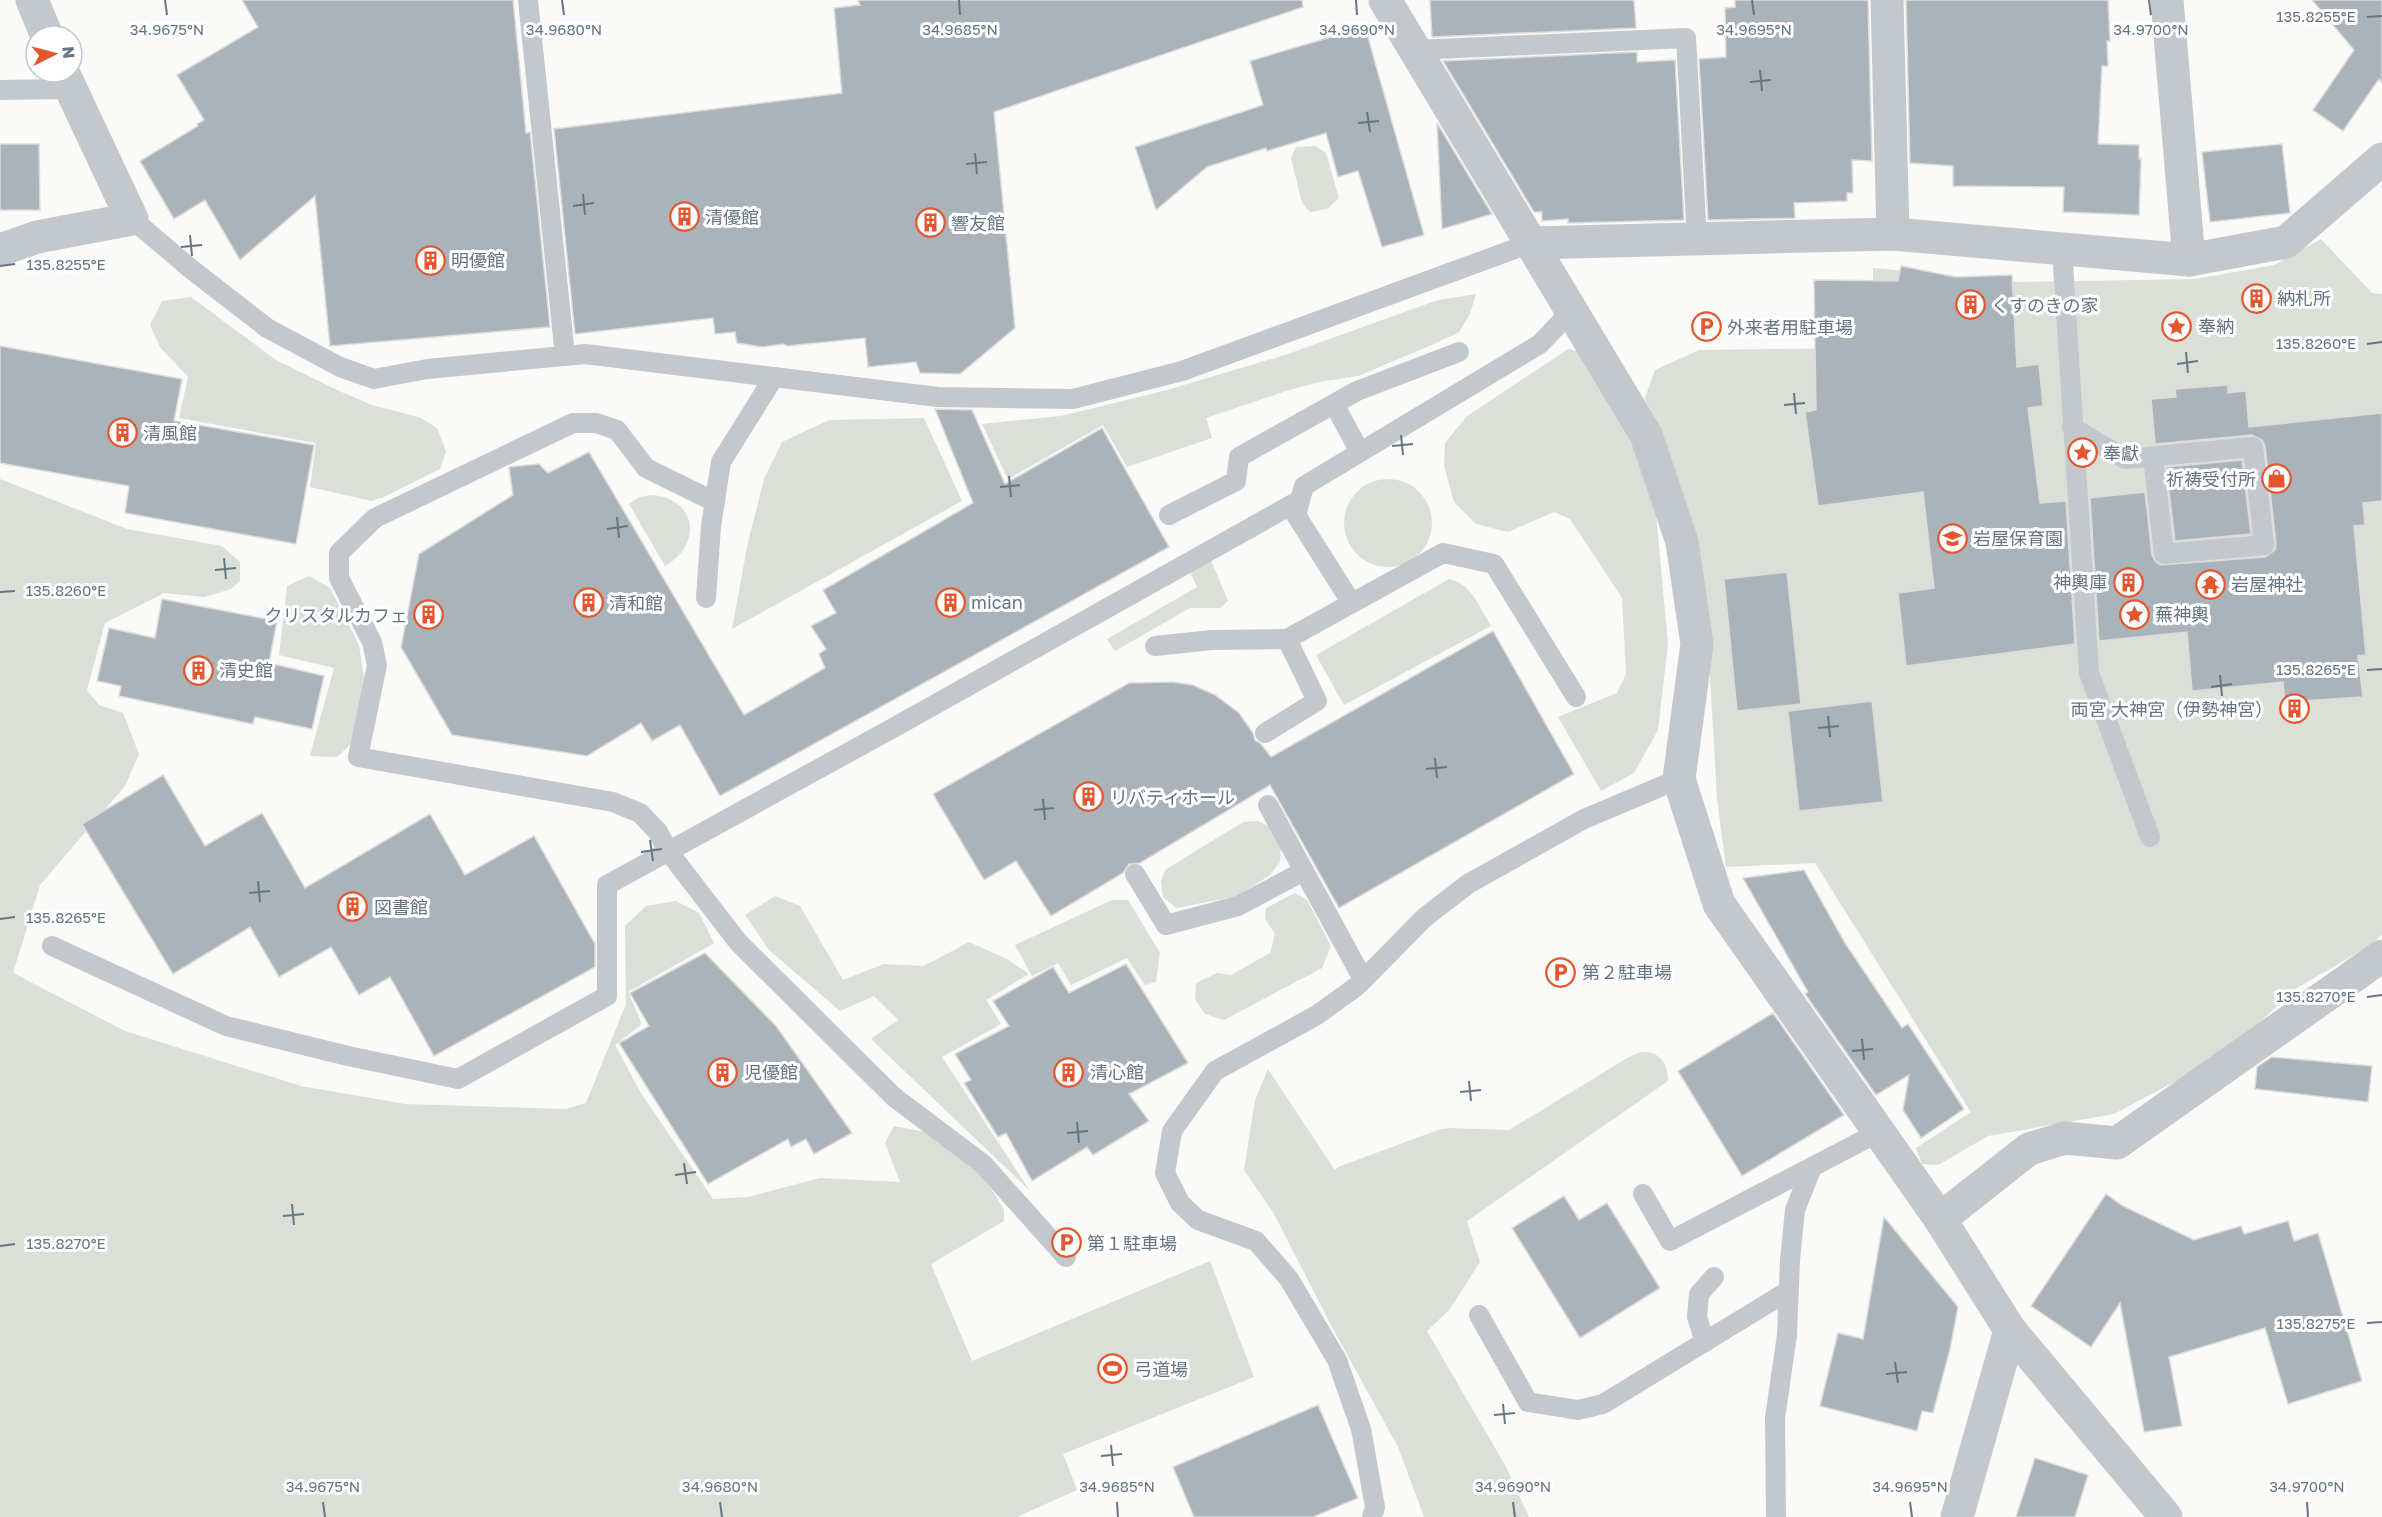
<svg xmlns="http://www.w3.org/2000/svg" width="2382" height="1517" font-family="'Golos Text','Noto Sans JP',sans-serif">
	<style>
		.green { fill: #dadfd7 }
		.building { fill: #aab3b9; stroke: #dcdcda; stroke-width: 1.5 }
		.lines { fill: none; stroke-linecap: round; stroke-linejoin: round }
		.service { stroke: #c3c8cc; stroke-width: 20 }
		.minor { stroke: #c3c8cc; stroke-width: 33 }
		.ticks { fill: none; stroke: #657683; stroke-width: 2 }
		.labels { text-anchor: middle; dominant-baseline: central; stroke-width: 6; stroke-linejoin: round; paint-order: stroke }
		.poi-label { font-size: 18px; fill: #657683; stroke: #fff; text-anchor: start }
		.ticks-label { font-size: 15px; text-anchor: middle; fill: #657683; stroke: #fff; stroke-width: 6; stroke-linejoin: round; paint-order: stroke }
	</style>
	<rect width="100%" height="100%" fill="#fafaf8"/>
	<!-- green -->
	<g class="green">
		<path d="M1316,146L1326,153L1339,198L1327,209L1310,212L1302,203L1291,158L1296,147Z"/>
		<path d="M2321,239L2372,293L2382,294V934L2371,945L2295,989L2225,1055L2114,1114L1988,1136L1938,1165L1922,1164L1916,1148L1971,1112L1815,863L1726,867L1717,799L1706,606L1677,495L1645,398L1655,370L1699,350L1873,348V268L2020,282L2196,279L2274,265Z"/>
		<path d="M1476,294L1470,314L1459,332L1434,344L1358,376L1319,382L1283,392L1206,418L1212,438L1127,467L1103,425L1008,479L982,424L1061,416L1167,390L1285,355L1438,300Z"/>
		<path d="M191,297L276,360L337,390L372,405L421,418L437,428L446,451L440,469L384,497L371,501L310,487L316,443L179,418L188,377L160,347L150,325L162,301Z"/>
		<path d="M1568,349L1584,353L1648,475L1655,503L1668,644L1658,730L1634,773L1601,791L1558,717L1617,693L1626,674L1622,598L1570,519L1554,512L1508,532L1476,524L1454,502L1444,466L1445,443L1467,416Z"/>
		<path d="M924,418L962,501L732,629L748,542L764,479L782,442L829,420Z"/>
		<path d="M0,479L127,529L222,546L240,562V581L231,589L204,597L164,593L105,623L87,690L99,705L123,713L139,754L125,786L40,885L13,973L125,1031L301,1086L405,1104L566,1109L586,1103L626,1004L625,926L646,906L676,901L699,913L714,943L628,992L642,1024L615,1045L641,1093L713,1199L748,1197L820,1178L900,1182L885,1143L894,1126L931,1133L986,1180L1004,1210V1221L931,1264L972,1361L1210,1261L1254,1377L1063,1454L1077,1490L1017,1517H0Z"/>
		<circle cx="1388" cy="523" r="44"/>
		<path d="M651,495C697,498 703,545 665,566L629,504L640,497Z"/>
		<path d="M1211,560L1228,601L1220,608H1190L1115,651L1107,639L1197,587L1190,572Z"/>
		<path d="M309,576L330,588L359,645L364,678L354,741L337,757L310,756L334,668L279,655L287,586Z"/>
		<path d="M1449,579C1471,583 1480,608 1491,626L1344,705L1316,655Z"/>
		<path d="M1258,821L1268,826L1281,846L1280,862L1270,875L1238,896L1176,908L1163,897L1161,881L1165,870L1243,822Z"/>
		<path d="M1295,893L1307,900L1331,946L1322,968L1224,1020L1205,1014L1195,999L1196,983L1217,973L1231,975L1270,953L1275,934L1265,919L1266,908Z"/>
		<path d="M775,896L800,906L843,980L884,964L924,966L969,942L1007,959L1029,974L986,1000L1001,1024L942,1057L1030,1191L871,1039L898,1020L874,996L840,1011L769,950L745,915Z"/>
		<path d="M1112,900H1128L1160,953L1156,982L1145,985L1127,958L1071,985L1058,963L1032,976L1015,945Z"/>
		<path d="M1641,1052C1660,1051 1668,1063 1668,1081L1467,1221L1480,1262L1449,1310L1427,1331L1505,1465L1529,1517H1424L1398,1447L1332,1327L1273,1212L1244,1170L1255,1100L1268,1069L1335,1170L1338,1167L1438,1130L1449,1128L1509,1130L1629,1057Z"/>
	</g>
	<!-- building -->
	<g class="building">
		<path d="M242,0H513L526,133L530,132L550,327L330,346L315,196L240,260L205,200L174,219L140,161L198,126L197,124L204,120L177,75L258,27Z"/>
		<path d="M858,0H1302L1303,7L994,112L1015,328L960,374L920,373L916,362L868,367L865,338L787,346L783,344L763,347L737,343L735,332L715,334L713,318L575,334L554,129L842,93L834,8L860,5Z"/>
		<path d="M1430,0H1634L1636,28L1432,37Z"/>
		<path d="M1735,0H1868L1872,161L1852,160L1853,193H1847V201L1794,203L1795,218L1708,220L1699,59L1726,57L1725,8L1735,7Z"/>
		<path d="M1906,0H2108L2110,41H2107L2108,66H2102L2098,144L2139,145V159L2141,158L2139,215L2063,212L2064,187L1953,186V166L1910,163Z"/>
		<path d="M2312,0H2382V83L2379,79L2343,131L2313,110L2354,50Z"/>
		<path d="M1365,27L1424,235L1382,247L1358,171L1338,177L1326,133L1267,151L1266,148L1207,167L1156,210L1135,147L1263,105L1250,61Z"/>
		<path d="M1637,52V62L1675,60L1684,220L1568,223V219L1542,221V212H1534L1443,61Z"/>
		<path d="M1437,123L1492,214L1442,229Z"/>
		<path d="M0,144H39L40,210H0Z"/>
		<path d="M2282,144L2290,213L2210,222L2202,152Z"/>
		<path d="M1901,266L1955,277L2012,275L2017,367L2039,364L2043,406L2028,408L2040,503L2066,501L2075,644L1906,666L1898,593L1934,588L1923,492L1818,506L1805,412L1816,410L1814,280L1898,281Z"/>
		<path d="M0,346L182,379L174,421L314,445L296,544L125,513L129,486L0,463Z"/>
		<path d="M2228,385V393L2246,391L2249,427L2382,413V501L2363,503L2365,525L2354,526L2366,655L2358,656L2363,697L2285,702L2283,682L2192,691L2187,632L2099,641L2090,498L2145,492L2152,555L2155,561L2160,565L2265,557L2275,550L2276,544L2265,446L2262,440L2252,435L2155,444L2151,399L2176,397L2175,389Z"/>
		<path d="M935,409L972,410L1005,484L1102,428L1169,547L720,796L680,725L652,741L641,723L587,756L452,735L401,647L419,554L513,495L509,467L539,464L548,473L589,452L744,715L825,668L819,654L826,649L811,626L836,613L823,590L973,503Z"/>
		<path d="M2242,460L2251,534L2175,541L2166,467Z"/>
		<path d="M1787,572L1801,704L1737,711L1724,579Z"/>
		<path d="M162,599L277,621L269,663L324,676L312,729L255,717L253,724L119,696L121,686L97,681L109,628L155,638Z"/>
		<path d="M1493,631L1574,774L1339,908L1270,785L1140,863L1129,864L1123,873L1051,916L1016,861L984,880L933,794L1129,683L1172,682L1193,685L1215,695L1239,713L1253,733L1255,740L1261,744L1271,757Z"/>
		<path d="M1872,701L1883,802L1799,811L1788,711Z"/>
		<path d="M163,775L205,846L262,813L305,888L430,814L465,875L534,836L595,944V967L434,1056L390,977L359,995L331,947L279,977L250,927L173,974L82,824Z"/>
		<path d="M1804,870L1845,943L1902,1028L1908,1024L1964,1109L1921,1138L1903,1110L1909,1075L1876,1095L1805,994L1808,992L1743,878Z"/>
		<path d="M705,953L776,1026L852,1133L814,1154L806,1139L791,1147L788,1139L708,1184L619,1043L649,1026L630,993Z"/>
		<path d="M1126,964L1188,1063L1129,1094L1149,1121L1093,1155L1087,1147L1032,1181L1006,1133L998,1137L964,1083L971,1080L955,1054L1009,1026L993,1001L1053,967L1069,993Z"/>
		<path d="M1773,1013L1844,1115L1742,1176L1678,1071Z"/>
		<path d="M2272,1057L2372,1066L2368,1102L2255,1089L2257,1067Z"/>
		<path d="M2106,1194L2123,1206L2194,1240L2241,1226L2244,1234L2288,1221L2294,1241L2318,1233L2362,1381L2288,1404L2265,1328L2169,1357L2182,1426L2144,1432L2120,1303L2091,1347L2031,1306Z"/>
		<path d="M1564,1196L1579,1220L1607,1203L1660,1288L1580,1338L1512,1228Z"/>
		<path d="M1884,1217L1958,1307L1950,1349L1933,1413L1922,1411L1917,1431L1820,1406L1838,1333L1863,1339Z"/>
		<path d="M1318,1405L1358,1498L1313,1517H1194L1173,1467Z"/>
		<path d="M2035,1458L2088,1475L2075,1517H2016Z"/>
	</g>
	<g class="lines">
		<!-- service -->
		<g class="service">
			<path d="M528,0L565,356"/>
			<path d="M1415,50L1686,38L1697,239"/>
			<path d="M0,90L70,89"/>
			<path d="M132,219L191,269L267,328L340,367L374,379L427,369L585,354L938,397L1073,399L1182,371L1531,243"/>
			<path d="M2062,248L2089,673L2150,837"/>
			<path d="M1334,404L1360,452"/>
			<path d="M2072,427L2125,459L2253,447L2264,545L2164,554L2153,456"/>
			<path d="M715,502L646,468L617,430L596,423H573L375,518L339,553V578L372,642L377,665L358,757L613,802L640,813L658,832L668,851L738,942L894,1097L983,1164L1066,1257"/>
			<path d="M1169,515L1236,481L1239,457L1357,391L1459,352"/>
			<path d="M706,598L711,526L721,462L774,377"/>
			<path d="M1351,602L1296,515L1304,486L1540,344L1572,310"/>
			<path d="M1155,646L1212,640L1287,639"/>
			<path d="M1265,733L1317,701L1287,639L1443,553L1494,564L1576,697"/>
			<path d="M1268,805L1363,979"/>
			<path d="M1135,874L1166,925L1238,906L1304,871"/>
			<path d="M52,946L226,1026L348,1056L458,1079L607,996V885L893,728L1300,500"/>
			<path d="M1643,1194L1670,1241L1879,1132"/>
			<path d="M1479,1315L1528,1402L1578,1410L1603,1404L1788,1291"/>
			<path d="M1705,1342L1697,1317L1699,1294L1714,1277"/>
			<path d="M1372,1517L1375,1507L1361,1429L1337,1360L1289,1279L1256,1241L1198,1220L1180,1203L1165,1173L1172,1131L1215,1071L1317,1015L1357,986L1424,918L1468,884L1584,819L1679,779"/>
			<path d="M1776,1517L1775,1418L1787,1335L1790,1260L1795,1210L1812,1167"/>
		</g>
		<!-- minor -->
		<g class="minor">
			<path d="M32,0L47,36"/>
			<path d="M1385,0L1646,435L1682,542L1697,644L1679,779L1719,904L1940,1219L2010,1330"/>
			<path d="M1887,0L1893,234"/>
			<path d="M2167,0L2189,260"/>
			<path d="M1531,243L1893,234L2189,260L2286,242L2382,159"/>
			<path d="M0,250L37,237L132,219L63,72"/>
			<path d="M1940,1219L2029,1149L2065,1138L2117,1143L2382,956"/>
			<path d="M1957,1517L2010,1330L2166,1517"/>
		</g>
	</g>
	<!-- ticks -->
	<path class="ticks" d="M165,0L167,15M562,0L564,15M959,0L960,15M1356,0L1357,15M1752,0L1754,15M2149,0L2151,15M2367,17L2382,16M1760,70L1762,91M1750,82L1771,80M1367,112L1370,132M1358,123L1379,121M975,153L977,174M966,164L987,162M583,194L585,215M573,206L594,203M190,235L192,256M181,247L202,245M0,266L15,264M2367,344L2382,342M2186,352L2188,373M2177,364L2198,361M1794,393L1796,414M1784,405L1805,403M1401,435L1403,455M1392,446L1413,444M1009,476L1011,497M1000,487L1020,485M617,517L619,538M607,529L628,526M224,558L226,579M215,570L236,568M0,592L15,591M2367,670L2382,669M2220,675L2222,696M2211,687L2232,684M1828,716L1830,737M1818,728L1839,726M1435,758L1437,778M1426,769L1447,767M1043,799L1045,820M1034,810L1054,808M650,840L653,861M641,852L662,849M258,881L260,902M249,893L270,891M0,919L15,917M2367,997L2382,995M1862,1039L1864,1060M1852,1051L1873,1049M1469,1081L1471,1101M1460,1092L1481,1090M1077,1122L1079,1143M1067,1133L1088,1131M684,1163L687,1184M675,1175L696,1172M292,1204L294,1225M283,1216L304,1214M0,1246L15,1244M2367,1323L2382,1322M1895,1362L1898,1383M1886,1374L1907,1372M1503,1404L1505,1424M1494,1415L1515,1413M1111,1445L1113,1466M1101,1456L1122,1454M323,1502L325,1517M720,1502L722,1517M1117,1502L1118,1517M1513,1502L1515,1517M1910,1502L1912,1517M2307,1502L2308,1517"/>
	<!-- icons -->
	<defs>
		<symbol id="building-ring" viewBox="-11 -11 22 22"><circle r="9.5" fill="#fff" stroke="#e4572e" stroke-width="1.5"/><path d="M-4-6H4V6H1V3H-1V6H-4ZM-2.5-4.3h1.7v1.8h-1.7ZM.8-4.3h1.7v1.8H.8ZM-2.5-1h1.7V.8h-1.7ZM.8-1h1.7V.8H.8Z" fill="#e4572e"/></symbol>
		<symbol id="sight-ring" viewBox="-11 -11 22 22"><circle r="9.5" fill="#fff" stroke="#e4572e" stroke-width="1.5"/><path d="M0-6L1.8-2.2L6-1.7L2.9 1.2L3.7 5.4L0 3.3L-3.7 5.4L-2.9 1.2L-6-1.7L-1.8-2.2Z" fill="#e4572e"/></symbol>
		<symbol id="parking-ring" viewBox="-11 -11 22 22"><circle r="9.5" fill="#fff" stroke="#e4572e" stroke-width="1.5"/><path d="M-3.5-5.5H1a3.5 3.5 0 0 1 0 7H-1V5.5H-3.5ZM-1-3.4V-.6H.8a1.4 1.4 0 0 0 0-2.8Z" fill="#e4572e"/></symbol>
		<symbol id="shop-ring" viewBox="-11 -11 22 22"><circle r="9.5" fill="#fff" stroke="#e4572e" stroke-width="1.5"/><path d="M-5-2.5h2.3a2.7 3.5 0 0 1 5.4 0H5L5.5 6h-11ZM-1.5-2.5h3a1.5 2.3 0 0 0-3 0Z" fill="#e4572e"/></symbol>
		<symbol id="school-ring" viewBox="-11 -11 22 22"><circle r="9.5" fill="#fff" stroke="#e4572e" stroke-width="1.5"/><path d="M0-5L7-2L0 1L-7-2ZM-4 1L0 2.5L4 1V4Q0 6-4 4Z" fill="#e4572e"/></symbol>
		<symbol id="temple-ring" viewBox="-11 -11 22 22"><circle r="9.5" fill="#fff" stroke="#e4572e" stroke-width="1.5"/><path d="M0-6L5-2H3V0L6.5 2.5H4V6H1.5V3h-3V6H-4V2.5H-6.5L-3 0V-2H-5Z" fill="#e4572e"/></symbol>
		<symbol id="stadium-ring" viewBox="-11 -11 22 22"><circle r="9.5" fill="#fff" stroke="#e4572e" stroke-width="1.5"/><path d="M0-5a6.5 5 0 1 0 0 10a6.5 5 0 1 0 0-10ZM-3.5-1.8h7v3.6h-7Z" fill="#e4572e"/></symbol>
	</defs>
	<g fill-rule="evenodd">
		<use href="#building-ring" x="668" y="200" width="33" height="33"/>
		<use href="#building-ring" x="914" y="206" width="33" height="33"/>
		<use href="#building-ring" x="414" y="244" width="33" height="33"/>
		<use href="#building-ring" x="2240" y="282" width="33" height="33"/>
		<use href="#building-ring" x="1954" y="288" width="33" height="33"/>
		<use href="#sight-ring" x="2160" y="310" width="33" height="33"/>
		<use href="#parking-ring" x="1690" y="310" width="33" height="33"/>
		<use href="#building-ring" x="106" y="416" width="33" height="33"/>
		<use href="#sight-ring" x="2066" y="436" width="33" height="33"/>
		<use href="#shop-ring" x="2260" y="462" width="33" height="33"/>
		<use href="#school-ring" x="1936" y="522" width="33" height="33"/>
		<use href="#building-ring" x="2112" y="566" width="33" height="33"/>
		<use href="#temple-ring" x="2194" y="568" width="33" height="33"/>
		<use href="#building-ring" x="934" y="586" width="33" height="33"/>
		<use href="#building-ring" x="572" y="586" width="33" height="33"/>
		<use href="#sight-ring" x="2118" y="598" width="33" height="33"/>
		<use href="#building-ring" x="412" y="598" width="33" height="33"/>
		<use href="#building-ring" x="182" y="654" width="33" height="33"/>
		<use href="#building-ring" x="2278" y="692" width="33" height="33"/>
		<use href="#building-ring" x="1072" y="780" width="33" height="33"/>
		<use href="#building-ring" x="336" y="890" width="33" height="33"/>
		<use href="#parking-ring" x="1544" y="956" width="33" height="33"/>
		<use href="#building-ring" x="706" y="1056" width="33" height="33"/>
		<use href="#building-ring" x="1052" y="1056" width="33" height="33"/>
		<use href="#parking-ring" x="1050" y="1226" width="33" height="33"/>
		<use href="#stadium-ring" x="1096" y="1352" width="33" height="33"/>
	</g>
	<g class="labels">
		<!-- poi labels -->
		<g class="poi-label">
			<text x="705" y="217">清優館</text>
			<text x="951" y="223">響友館</text>
			<text x="451" y="260">明優館</text>
			<text x="2277" y="298">納札所</text>
			<text x="1991" y="305">くすのきの家</text>
			<text x="2198" y="326">奉納</text>
			<text x="1727" y="327">外来者用駐車場</text>
			<text x="143" y="433">清風館</text>
			<text x="2103" y="453">奉獻</text>
			<text x="2256" y="479" text-anchor="end">祈祷受付所</text>
			<text x="1973" y="538">岩屋保育園</text>
			<text x="2107" y="582" text-anchor="end">神輿庫</text>
			<text x="2231" y="584">岩屋神社</text>
			<text x="971" y="602">mican</text>
			<text x="609" y="603">清和館</text>
			<text x="2155" y="614">蕪神輿</text>
			<text x="408" y="615" text-anchor="end">クリスタルカフェ</text>
			<text x="219" y="670">清史館</text>
			<text x="2273" y="709" text-anchor="end">両宮 大神宮（伊勢神宮）</text>
			<text x="1110" y="797">リバティホール</text>
			<text x="374" y="907">図書館</text>
			<text x="1582" y="972">第２駐車場</text>
			<text x="744" y="1072">児優館</text>
			<text x="1090" y="1072">清心館</text>
			<text x="1087" y="1243">第１駐車場</text>
			<text x="1134" y="1369">弓道場</text>
		</g>
	</g>
	<g class="ticks-label">
		<text x="2316" y="22">135.8255°E</text>
		<text x="167" y="35">34.9675°N</text>
		<text x="564" y="35">34.9680°N</text>
		<text x="960" y="35">34.9685°N</text>
		<text x="1357" y="35">34.9690°N</text>
		<text x="1754" y="35">34.9695°N</text>
		<text x="2151" y="35">34.9700°N</text>
		<text x="66" y="270">135.8255°E</text>
		<text x="2316" y="349">135.8260°E</text>
		<text x="66" y="596">135.8260°E</text>
		<text x="2316" y="675">135.8265°E</text>
		<text x="66" y="923">135.8265°E</text>
		<text x="2316" y="1002">135.8270°E</text>
		<text x="66" y="1249">135.8270°E</text>
		<text x="2316" y="1329">135.8275°E</text>
		<text x="323" y="1492">34.9675°N</text>
		<text x="720" y="1492">34.9680°N</text>
		<text x="1117" y="1492">34.9685°N</text>
		<text x="1513" y="1492">34.9690°N</text>
		<text x="1910" y="1492">34.9695°N</text>
		<text x="2307" y="1492">34.9700°N</text>
	</g>
	<!-- north arrow -->
	<g transform="translate(54 54) rotate(84)"><circle r="28" fill="#ffffff" stroke="#c1c8cd" stroke-width="1.5"/>
	<path d="M0-4.5L10 22L0 15L-10 22Z" fill="#e4572e"/>
	<text y="-9" font-size="16" font-weight="bold" text-anchor="middle" fill="#657683">N</text>
	</g>
</svg>
